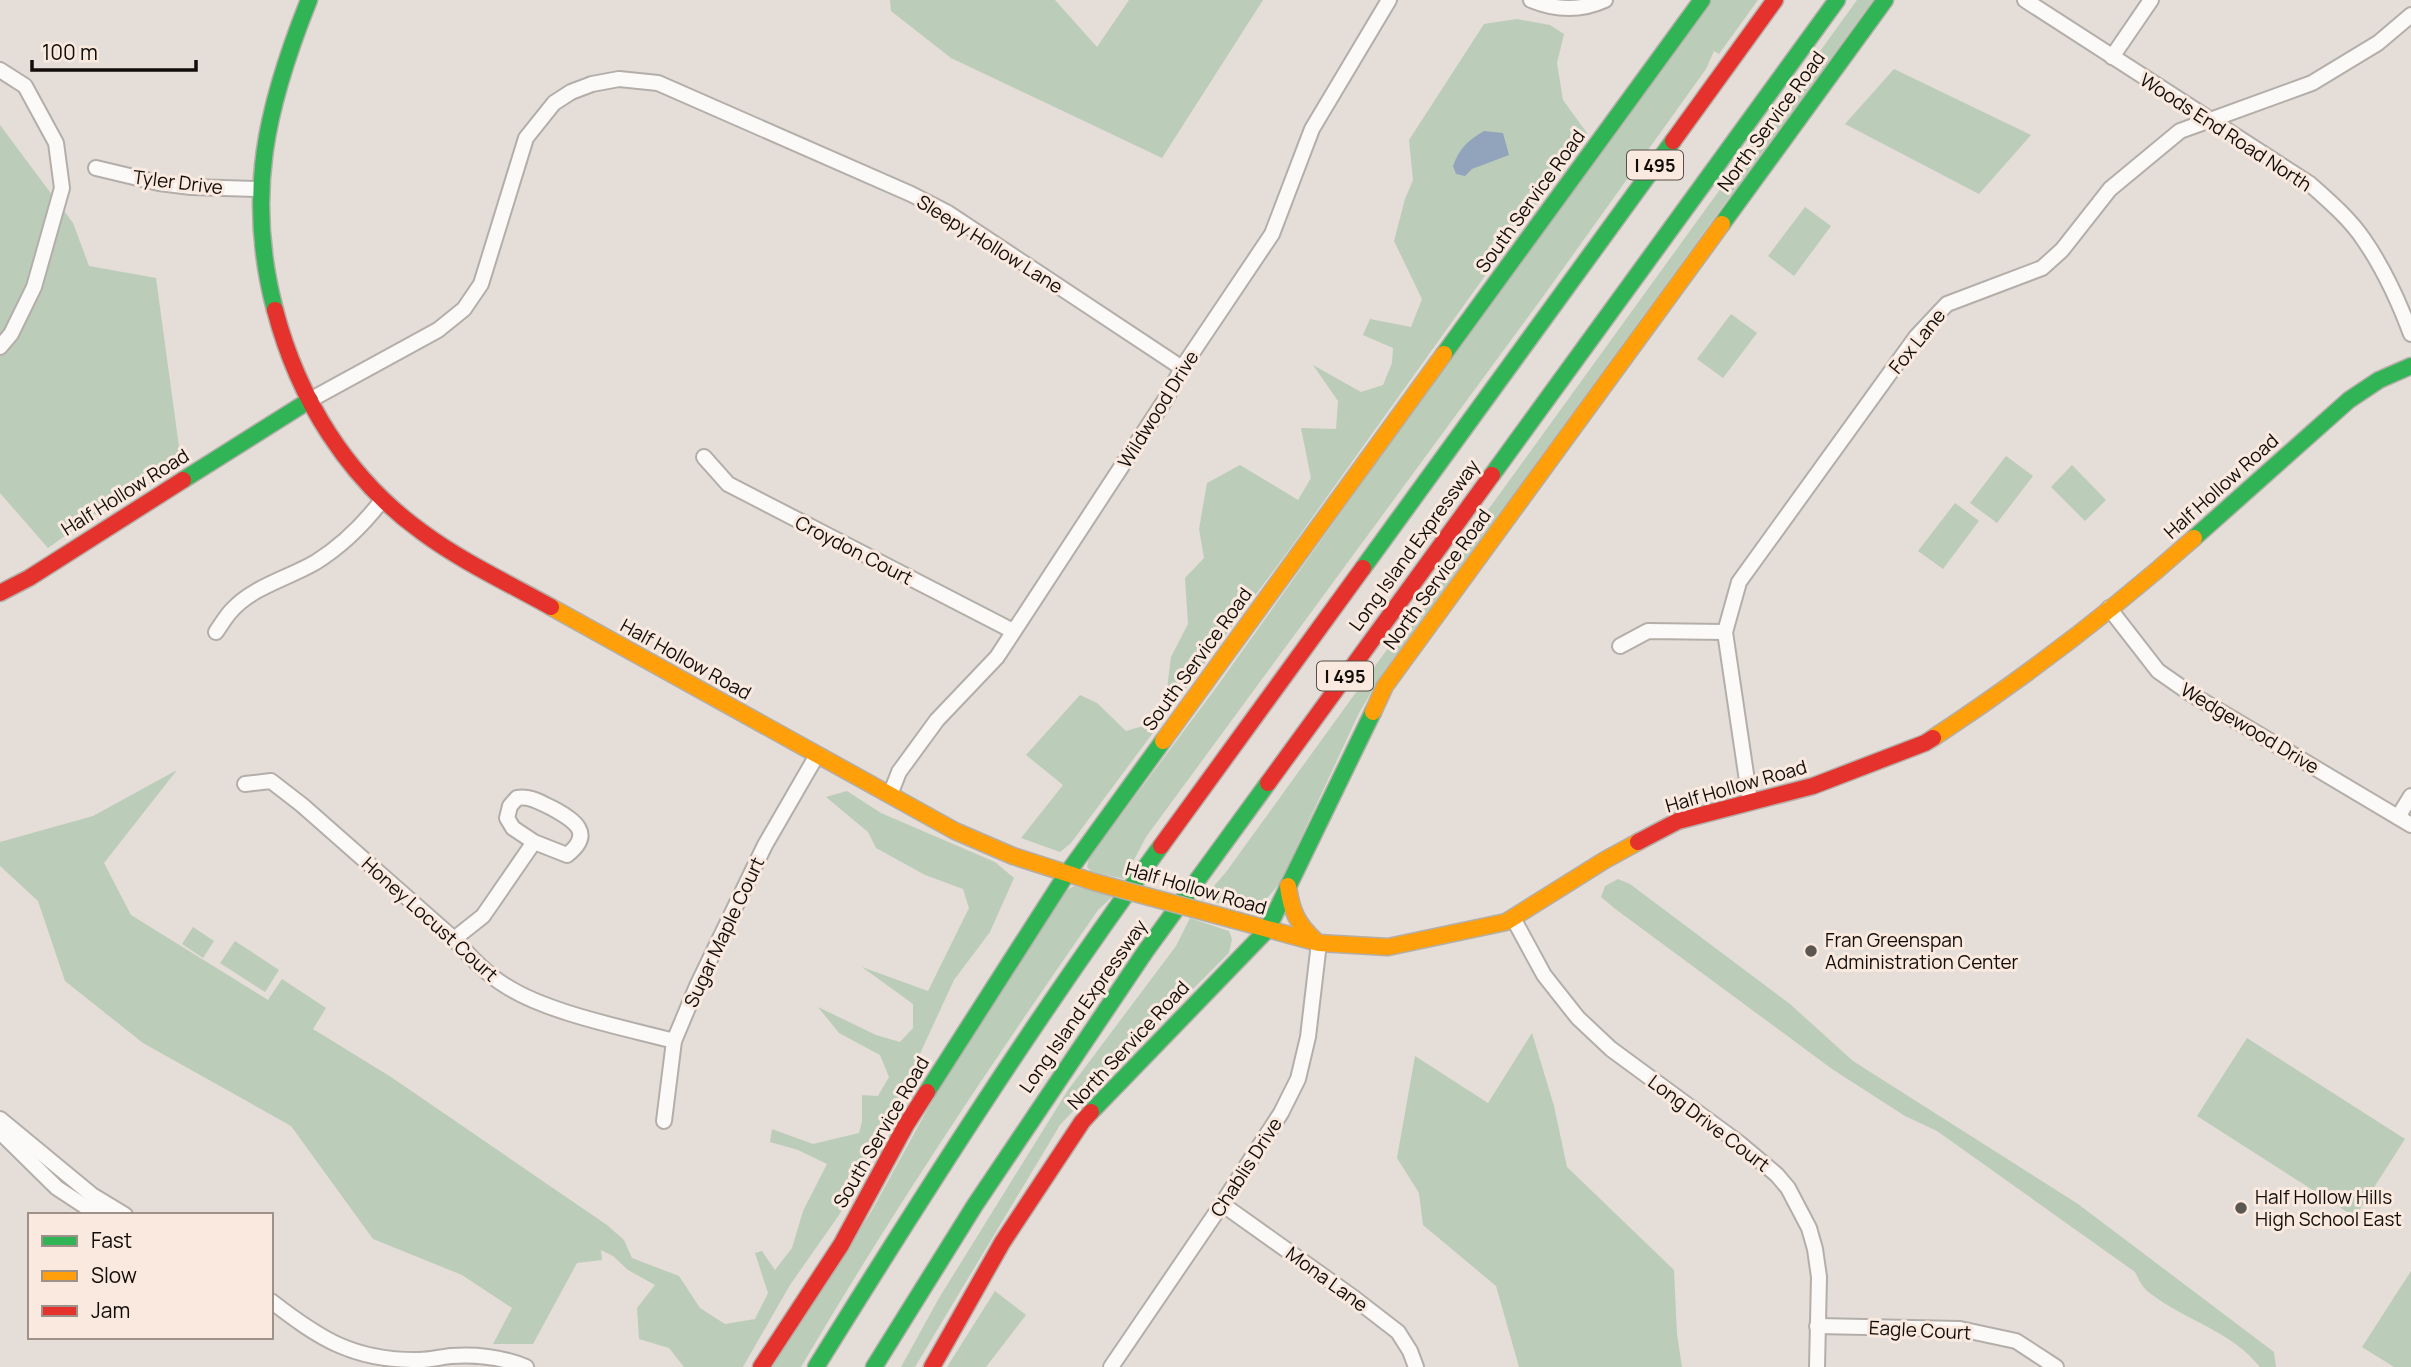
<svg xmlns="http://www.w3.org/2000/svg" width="2411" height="1367" font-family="Manrope,sans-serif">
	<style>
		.green { fill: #bbcdb9 }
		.water { fill: #92a4bb }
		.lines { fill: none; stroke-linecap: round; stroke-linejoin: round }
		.street-casing { stroke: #b4aea9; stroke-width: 18 }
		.fast-casing { stroke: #b4aea9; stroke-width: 19 }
		.slow-casing { stroke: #b4aea9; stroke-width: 19 }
		.jam-casing { stroke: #b4aea9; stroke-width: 19 }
		.street { stroke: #fbfaf9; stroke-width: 14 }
		.fast { stroke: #30b455; stroke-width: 16 }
		.slow { stroke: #ff9f0a; stroke-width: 16 }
		.jam { stroke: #e5322d; stroke-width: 16 }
		.slow-bridge-casing { stroke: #b4aea9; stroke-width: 19; stroke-linecap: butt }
		.slow-bridge { stroke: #ff9f0a; stroke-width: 16 }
		.poi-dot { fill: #5c5651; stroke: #f9e9df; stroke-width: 2.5 }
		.labels { text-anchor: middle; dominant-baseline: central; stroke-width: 6; stroke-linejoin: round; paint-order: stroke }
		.shield { fill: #f9e9df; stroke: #574f49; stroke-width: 2 }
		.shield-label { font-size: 18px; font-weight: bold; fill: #120d09 }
		.street-label { font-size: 19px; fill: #120d09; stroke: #f9e9df }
		.poi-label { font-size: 19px; fill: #120d09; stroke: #f9e9df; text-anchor: start }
	</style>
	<rect width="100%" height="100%" fill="#e5ddd8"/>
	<!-- green -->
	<g class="green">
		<path d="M890,0H1055L1097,47L1129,0H1263L1162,158L951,58L891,11Z"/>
		<path d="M1712,0H1758L1719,54L1714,51L1706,69L1542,298L1146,837L1124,879L1092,872L1087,867L1089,858L1218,685L1376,463Z"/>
		<path d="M1857,0H1873L1382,674L1359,713L1280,883L1262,904L1254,910L1202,900L1226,872Z"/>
		<path d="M1517,19L1550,25L1564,34L1557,63L1563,100L1587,133L1289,550L1071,843L1060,852L1021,838L1063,785L1026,755L1080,695L1097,703L1126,731L1143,726L1166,697L1171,657L1188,624L1185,578L1204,558L1199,529L1207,483L1240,465L1298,500L1311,478L1301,428L1336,429L1338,401L1313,365L1361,392L1383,385L1392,363L1393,348L1363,335L1370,319L1411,327L1422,299L1394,241L1405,199L1413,180L1409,140L1484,24Z"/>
		<path d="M1894,69L2031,135L1979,194L1845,124Z"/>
		<path d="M0,125L73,223L89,266L156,278L180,454L48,548L0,493Z"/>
		<path d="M1805,207L1831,226L1794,276L1768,256Z"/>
		<path d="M1731,314L1757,333L1723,378L1697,359Z"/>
		<path d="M2006,456L2033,476L1997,523L1970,503Z"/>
		<path d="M2072,465L2106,500L2085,521L2051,487Z"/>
		<path d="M1955,503L1979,521L1943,569L1918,551Z"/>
		<path d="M177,770L104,863L131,915L268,1000L282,979L326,1008L313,1029L391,1077L607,1225L624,1240L632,1258L679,1276L700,1308L725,1324L755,1319L768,1293L755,1253L762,1251L775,1270L792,1248L803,1211L827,1164L798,1150L770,1142L772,1129L813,1144L859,1133L862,1122V1095L878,1096L889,1077L880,1055L839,1033L818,1007L876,1035L900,1042L913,1028V1004L862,967L928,991L969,908L963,889L925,875L876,848L868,832L826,797L847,791L881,813L995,862L1014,878L990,932L954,980L881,1138L839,1215L790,1285L743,1367H684L669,1348L639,1339L637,1308L655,1285L628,1270L613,1256L601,1250L602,1260L577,1263L533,1344H493L512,1308L462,1275L373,1239L291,1126L143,1043L65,981L38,901L0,866V842L93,816Z"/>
		<path d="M1618,879L1630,884L1790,1004L1853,1061L2078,1204L2274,1352L2276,1367H2260C2230,1330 2186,1321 2151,1294C2143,1289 2139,1280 2135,1272L1937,1131L1905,1116L1832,1069L1614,908L1601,897L1605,886Z"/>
		<path d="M1074,886L1113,896L1098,910C994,1060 893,1210 801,1367H772L871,1212L975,1023L1064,892Z"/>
		<path d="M1190,918L1229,931L1232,939L1229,953L1111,1071L1060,1125L915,1367H901L939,1298L1068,1090L1176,946Z"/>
		<path d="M193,927L214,941L203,958L182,944Z"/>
		<path d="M235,941L279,970L265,992L220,963Z"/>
		<path d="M1532,1033L1554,1106L1567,1167L1674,1270L1677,1334L1682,1367H1519L1496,1286L1423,1225L1419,1193L1397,1158L1415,1056L1488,1103Z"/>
		<path d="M2247,1038L2405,1139L2355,1217L2197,1116Z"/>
		<path d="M2411,1271V1367H2394L2362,1347Z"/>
		<path d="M995,1291L1026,1315L986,1367H947Z"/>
	</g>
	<!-- water -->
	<path class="water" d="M1484,131L1503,133L1509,155L1472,169L1465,176L1456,174L1453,166C1459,149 1468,140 1484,131Z"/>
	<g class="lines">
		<defs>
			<g id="street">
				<path d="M1531,0C1555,10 1581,11 1605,0"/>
				<path d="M2025,0L2310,184C2329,201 2350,219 2364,240C2384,269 2399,302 2411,334"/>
				<path d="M2112,57L2151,0"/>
				<path d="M0,70L25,86L56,143L62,188L34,287L11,334L0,347"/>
				<path d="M96,168L159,183L191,187L260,189"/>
				<path d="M310,400L438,330L464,309L481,284L526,138L554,103L571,92L592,84L619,79L658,83L911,194L948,213L1182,368"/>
				<path d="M704,457L728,484L1013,631"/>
				<path d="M2109,608L2158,671L2191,694L2411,825"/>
				<path d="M216,632C221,625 226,616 232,610C254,586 289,578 316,562C343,545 364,524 383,499"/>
				<path d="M1620,646L1648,631L1725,632"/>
				<path d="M245,784L271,781L302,805L454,939C470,956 486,974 506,986C548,1013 625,1028 674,1041"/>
				<path d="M890,795L899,772L937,720L997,657L1167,397L1182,368L1272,234L1312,129L1389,0"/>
				<path d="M1750,801L1725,632L1739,582L1916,337L1947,304L2042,268L2062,250L2110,189L2180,131L2312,83L2378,43L2411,15"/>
				<path d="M2398,817L2411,796"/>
				<path d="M1513,918L1544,975L1578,1018L1611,1049L1739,1143L1777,1175L1788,1188L1809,1228L1815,1249L1819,1277L1817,1367"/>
				<path d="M454,939L483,916L534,842L567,855C595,833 574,820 552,808C539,802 531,796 517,798L510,806L507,818L513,828L534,842"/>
				<path d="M0,1119L92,1195L125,1215"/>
				<path d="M664,1121L674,1041L697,986L765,845L817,755"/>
				<path d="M0,1132L57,1188L86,1207L113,1212"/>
				<path d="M1222,1204L1354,1298L1398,1332L1410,1351L1416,1367"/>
				<path d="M271,1301C320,1339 354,1361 419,1360C430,1360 441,1357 451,1356C477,1354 502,1357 526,1367"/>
				<path d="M1817,1326L1960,1329L2016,1341L2056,1367"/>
				<path d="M1111,1367L1222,1204L1281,1113L1298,1079L1308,1037L1319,943"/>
			</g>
			<g id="fast">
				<path d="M1722,224L1885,0"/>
				<path d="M275,310C245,196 266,107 309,0"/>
				<path d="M1444,354L1702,0"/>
				<path d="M1492,475L1837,0"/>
				<path d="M183,480L310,400"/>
				<path d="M2194,538L2349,400L2379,380L2411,366"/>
				<path d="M1363,568L1673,141"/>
				<path d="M927,1092L1066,875L1163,741"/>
				<path d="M1091,1112L1267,930L1373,712"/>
				<path d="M816,1367C926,1190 1038,1014 1161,846"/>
				<path d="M874,1367L975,1205L1145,952L1268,783"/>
			</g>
			<g id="slow">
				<path d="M551,607L955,831L1013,856L1094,882"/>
				<path d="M1373,712L1385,686L1722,224"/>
				<path d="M1933,738C2024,678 2112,611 2194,538"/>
				<path d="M1163,741L1444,354"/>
				<path d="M1288,886C1291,910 1297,924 1315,940"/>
				<path d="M1220,916L1319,943L1388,947L1506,922L1605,860L1638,842"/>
			</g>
			<g id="jam">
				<path d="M1673,141L1775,0"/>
				<path d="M275,310C298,398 347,478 422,532C461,561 508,583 551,607"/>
				<path d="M0,593L29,578L183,480"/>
				<path d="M1268,783L1492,475"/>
				<path d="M1638,842L1678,821L1813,786L1925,743L1933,738"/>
				<path d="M1161,846L1363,568"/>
				<path d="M761,1367L841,1245L906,1125L927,1092"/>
				<path d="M932,1367L1002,1243L1082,1122L1091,1112"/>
			</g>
		</defs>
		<!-- street casing -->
		<use href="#street" class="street-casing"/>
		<!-- fast casing -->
		<use href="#fast" class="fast-casing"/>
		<!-- slow casing -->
		<use href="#slow" class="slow-casing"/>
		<!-- jam casing -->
		<use href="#jam" class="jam-casing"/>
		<!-- street -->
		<use href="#street" class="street"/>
		<!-- fast -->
		<use href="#fast" class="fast"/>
		<!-- slow -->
		<use href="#slow" class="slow"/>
		<!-- jam -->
		<use href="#jam" class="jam"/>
		<defs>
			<path id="slow-bridge" d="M1094,882L1220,916"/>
		</defs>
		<!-- slow-bridge casing -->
		<use href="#slow-bridge" class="slow-bridge-casing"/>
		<!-- slow-bridge -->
		<use href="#slow-bridge" class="slow-bridge"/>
	</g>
	<!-- markers -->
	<g class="poi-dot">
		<circle cx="1811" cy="951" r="7"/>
		<circle cx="2241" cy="1208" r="7"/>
	</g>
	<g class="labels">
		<!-- shield labels -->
		<g class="shield">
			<rect x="1627" y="150.5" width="56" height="29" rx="5"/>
			<rect x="1317" y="661.5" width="56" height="29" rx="5"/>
		</g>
		<g class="shield-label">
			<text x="1655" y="165">I 495</text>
			<text x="1345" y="676">I 495</text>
		</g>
		<!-- street labels -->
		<g class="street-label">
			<text transform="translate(1771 121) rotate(-54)">North Service Road</text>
			<text transform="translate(2226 132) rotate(33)">Woods End Road North</text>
			<text transform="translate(178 182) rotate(7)">Tyler Drive</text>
			<text transform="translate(1530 201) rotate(-54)">South Service Road</text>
			<text transform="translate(990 244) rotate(32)">Sleepy Hollow Lane</text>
			<text transform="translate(1917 341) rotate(-51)">Fox Lane</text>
			<text transform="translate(1158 409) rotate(-58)">Wildwood Drive</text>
			<text transform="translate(2221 486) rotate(-42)">Half Hollow Road</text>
			<text transform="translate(125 492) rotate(-32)">Half Hollow Road</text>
			<text transform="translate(1414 545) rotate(-54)">Long Island Expressway</text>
			<text transform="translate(854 550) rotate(27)">Croydon Court</text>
			<text transform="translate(1437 579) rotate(-54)">North Service Road</text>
			<text transform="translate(686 659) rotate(29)">Half Hollow Road</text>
			<text transform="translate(1197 659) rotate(-54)">South Service Road</text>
			<text transform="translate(2250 728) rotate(31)">Wedgewood Drive</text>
			<text transform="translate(1736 786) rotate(-16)">Half Hollow Road</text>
			<text transform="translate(1196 888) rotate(16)">Half Hollow Road</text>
			<text transform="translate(430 919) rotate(42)">Honey Locust Court</text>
			<text transform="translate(724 932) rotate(-65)">Sugar Maple Court</text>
			<text transform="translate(1083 1006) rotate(-55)">Long Island Expressway</text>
			<text transform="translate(1128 1045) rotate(-47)">North Service Road</text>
			<text transform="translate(1709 1123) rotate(37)">Long Drive Court</text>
			<text transform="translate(881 1132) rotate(-60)">South Service Road</text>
			<text transform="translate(1246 1167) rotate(-57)">Chablis Drive</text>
			<text transform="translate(1327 1279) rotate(36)">Mona Lane</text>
			<text transform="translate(1920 1330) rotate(3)">Eagle Court</text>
		</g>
		<!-- poi labels -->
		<g class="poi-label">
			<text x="1825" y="940">Fran Greenspan<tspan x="1825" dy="22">Administration Center</tspan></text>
			<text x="2255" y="1197">Half Hollow Hills<tspan x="2255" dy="22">High School East</tspan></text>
		</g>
	</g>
	<!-- legend -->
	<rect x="28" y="1213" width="245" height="126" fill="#f9e9df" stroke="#9d9189" stroke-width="2"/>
	<rect x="42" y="1236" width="35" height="10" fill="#30b455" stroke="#9d9189" stroke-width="2"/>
	<text x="91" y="1248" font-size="21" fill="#120d09">Fast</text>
	<rect x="42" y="1271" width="35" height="10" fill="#ff9f0a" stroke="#9d9189" stroke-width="2"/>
	<text x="91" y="1283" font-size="21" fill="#120d09">Slow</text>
	<rect x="42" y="1306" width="35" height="10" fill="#e5322d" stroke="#9d9189" stroke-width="2"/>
	<text x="91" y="1318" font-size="21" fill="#120d09">Jam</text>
	<!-- scale -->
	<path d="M32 60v10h164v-10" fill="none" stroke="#120d09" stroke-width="3.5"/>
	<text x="42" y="60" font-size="21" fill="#120d09" stroke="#f9e9df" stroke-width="5" paint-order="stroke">100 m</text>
</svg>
